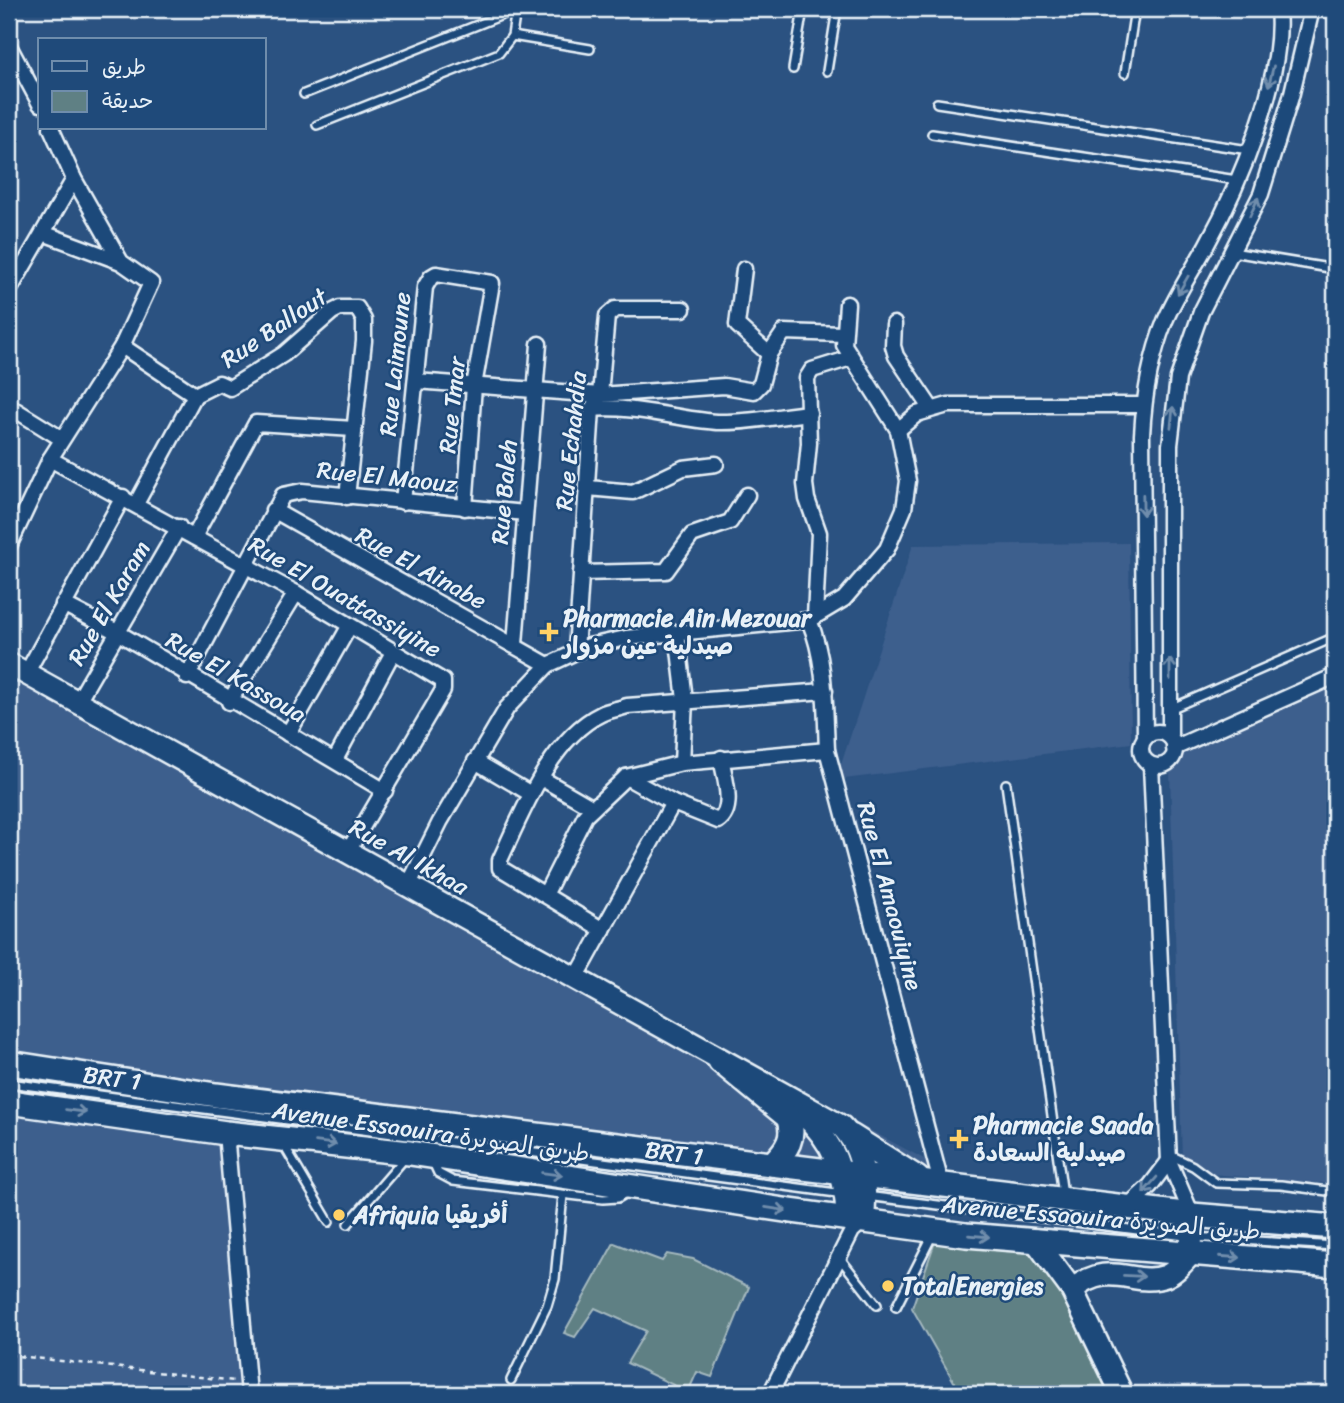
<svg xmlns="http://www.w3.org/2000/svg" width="1344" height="1403" font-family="Sriracha,'Playpen Sans Arabic',sans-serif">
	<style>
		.built { fill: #3e5f8d }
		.green { fill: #5f8084; stroke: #a4b8be; stroke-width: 2 }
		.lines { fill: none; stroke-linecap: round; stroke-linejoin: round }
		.lane-casing { stroke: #e8f1f8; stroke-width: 12 }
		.street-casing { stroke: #e8f1f8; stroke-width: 19 }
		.secondary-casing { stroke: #e8f1f8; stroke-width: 26 }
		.primary-casing { stroke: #e8f1f8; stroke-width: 28 }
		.path { stroke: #e8f1f8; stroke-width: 2.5; stroke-dasharray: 5 5; stroke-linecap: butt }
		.lane { stroke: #1f4a7a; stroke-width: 7 }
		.street { stroke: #1f4a7a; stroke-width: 14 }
		.secondary { stroke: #1f4a7a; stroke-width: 21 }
		.primary { stroke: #1f4a7a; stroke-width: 23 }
		.oneway { stroke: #6f8dac }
		.poi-dot { fill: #ffd166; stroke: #1f4a7a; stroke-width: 2.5 }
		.labels { text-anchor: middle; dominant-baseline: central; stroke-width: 5; stroke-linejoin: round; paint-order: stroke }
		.street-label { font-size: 24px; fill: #e8f1f8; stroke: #1f4a7a }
		.poi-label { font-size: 24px; font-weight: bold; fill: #e8f1f8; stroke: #1f4a7a; text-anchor: start }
	</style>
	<rect width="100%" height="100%" fill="#2b5281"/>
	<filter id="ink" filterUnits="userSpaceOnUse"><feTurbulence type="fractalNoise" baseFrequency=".0143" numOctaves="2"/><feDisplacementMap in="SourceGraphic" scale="14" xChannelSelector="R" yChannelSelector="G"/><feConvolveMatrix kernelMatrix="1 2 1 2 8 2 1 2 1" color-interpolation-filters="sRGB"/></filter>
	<g filter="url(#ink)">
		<!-- built -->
		<g class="built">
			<path d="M1129,543L1131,743L836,780L913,545Z"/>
			<path d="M9,671L954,1175L825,1155L754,1152L233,1095L258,1394H9Z"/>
			<path d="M1335,682V1184L1211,1174L1182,1158L1170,771L1188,749Z"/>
		</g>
		<!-- green -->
		<g class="green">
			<path d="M935,1242L1032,1253L1048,1267L1112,1394H961L912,1308Z"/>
			<path d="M614,1243L662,1261L667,1254L693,1259L749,1287L712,1377L697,1372L688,1392L627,1363L646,1331L595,1308L575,1337L564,1333Z"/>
		</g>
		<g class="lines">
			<defs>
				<g id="lane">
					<path d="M512,36L590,49"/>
					<path d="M793,69L803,9"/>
					<path d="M827,71L837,9"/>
					<path d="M1125,73L1135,9"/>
					<path d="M304,94L515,10"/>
					<path d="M937,103L1249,150"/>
					<path d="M317,125L499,53L512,36L516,9"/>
					<path d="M932,134L1237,180"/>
					<path d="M1232,252L1335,269"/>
					<path d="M1170,709L1335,637"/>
					<path d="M1006,784L1063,1195"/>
					<path d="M9,1083L844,1194"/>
					<path d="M283,1144L329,1222"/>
					<path d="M1170,1155L1193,1166L1216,1183L1281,1185L1335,1192"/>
					<path d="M432,1160L438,1173L453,1181L603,1199L618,1198L628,1192"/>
					<path d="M866,1196L1193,1237L1335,1246"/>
					<path d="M348,1224L405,1158"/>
					<path d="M839,1257L877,1305"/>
					<path d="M896,1307L932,1236"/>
					<path d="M511,1380L547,1306L555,1279L563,1195"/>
				</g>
				<g id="street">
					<path d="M9,46L40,104"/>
					<path d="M43,233L121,262"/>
					<path d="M9,291L74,179"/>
					<path d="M894,324L893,346L896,356L931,408"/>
					<path d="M122,346L195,395"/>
					<path d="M769,354L784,332L843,334"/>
					<path d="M416,381L600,395L724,386L754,391L761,384L769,354L737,325L744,269"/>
					<path d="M195,395L219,383L230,388L284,354L332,312L340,308H357L364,320V341L347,497"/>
					<path d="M9,406L62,439"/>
					<path d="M592,409C635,405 675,419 717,422C748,423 779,416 809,413"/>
					<path d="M898,430L917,414L948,405H1144"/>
					<path d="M50,459L296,593L443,681V690L347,853"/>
					<path d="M588,488L633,492L683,468L716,464"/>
					<path d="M403,502L425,287L431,277L436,274L492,283L474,386L465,508"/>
					<path d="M136,504L195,395"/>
					<path d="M273,510L548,665"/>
					<path d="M194,537L256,423L354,429"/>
					<path d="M9,546L50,459L122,346L151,283L121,262L74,179L51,128"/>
					<path d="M581,573L666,571L692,535L730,522L747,495"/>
					<path d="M63,604L117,632L385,791"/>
					<path d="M815,617L819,533L807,499L805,484L809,443L807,378L812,370L851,358"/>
					<path d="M809,620C826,660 825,707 827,750L941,1183"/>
					<path d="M677,633L685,700L682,763"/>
					<path d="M515,644L539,344"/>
					<path d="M576,651L592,409L600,395L607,316L615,309H683"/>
					<path d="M26,674L123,497"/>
					<path d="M187,677L283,495L302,491L525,513"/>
					<path d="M78,701L179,527"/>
					<path d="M229,702L296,593"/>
					<circle cx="1158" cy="749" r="17"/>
					<path d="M288,734L349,627"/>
					<path d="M1170,737V445L1178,378L1201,312L1261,194L1291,97L1312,9"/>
					<path d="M1145,738L1142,435C1144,396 1150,358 1165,321C1176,295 1192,271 1206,246C1239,186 1285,77 1278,9"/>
					<path d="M1174,748L1335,676"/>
					<path d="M335,760L393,652"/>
					<path d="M475,761L531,794"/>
					<path d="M1151,765L1169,1161L1192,1215"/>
					<path d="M626,777L673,803L718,821C736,809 724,776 721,758"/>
					<path d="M541,778L593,808"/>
					<path d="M408,886L440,822L507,708L548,665L589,646L626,638L809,620L844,599L887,549L904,509L908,481L898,430L844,345L847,304"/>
					<path d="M545,895L585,816L626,777L682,763L827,750"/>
					<path d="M603,930L500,868V860C522,813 551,738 601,714C609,710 619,709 627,706L825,691"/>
					<path d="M575,980L673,803"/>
					<path d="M226,1133L249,1394"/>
					<path d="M1128,1206L1150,1186L1169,1161"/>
					<path d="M770,1394L852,1231L863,1221"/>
				</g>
				<g id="secondary">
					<path d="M9,664L841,1126C865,1149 867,1190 863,1221"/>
					<path d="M801,1112C834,1142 846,1173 847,1218"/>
					<path d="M1035,1240L1072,1290L1122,1394"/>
					<path d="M1072,1290C1111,1258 1133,1288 1166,1276C1176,1272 1184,1261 1191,1254L1192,1215"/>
				</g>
				<g id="primary">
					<path d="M720,1061L788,1117C796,1137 787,1150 772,1164"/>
					<path d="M9,1063L216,1095L795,1167L1192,1215L1335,1227"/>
					<path d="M9,1102L226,1133L410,1153L791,1211L966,1235L1335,1265"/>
					<path d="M851,1136L917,1178"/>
				</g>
			</defs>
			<!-- lane casing -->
			<use href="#lane" class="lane-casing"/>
			<!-- street casing -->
			<use href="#street" class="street-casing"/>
			<!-- secondary casing -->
			<use href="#secondary" class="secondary-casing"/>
			<!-- primary casing -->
			<use href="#primary" class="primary-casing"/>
			<!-- path -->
			<path class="path" d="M9,1355L235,1381"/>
			<!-- lane -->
			<use href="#lane" class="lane"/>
			<!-- street -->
			<use href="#street" class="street"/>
			<!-- secondary -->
			<use href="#secondary" class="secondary"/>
			<!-- primary -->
			<use href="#primary" class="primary"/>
		</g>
		<!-- one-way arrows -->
		<defs><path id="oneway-shaft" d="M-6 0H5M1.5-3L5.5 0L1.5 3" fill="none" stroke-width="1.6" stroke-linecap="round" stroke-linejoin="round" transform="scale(1.75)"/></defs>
		<g class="oneway">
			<use href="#oneway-shaft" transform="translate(1271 76) rotate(104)"/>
			<use href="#oneway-shaft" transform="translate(1254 207) rotate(-66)"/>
			<use href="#oneway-shaft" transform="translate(1183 285) rotate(120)"/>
			<use href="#oneway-shaft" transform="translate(1172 417) rotate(-84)"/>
			<use href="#oneway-shaft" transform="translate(1143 505) rotate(89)"/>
			<use href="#oneway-shaft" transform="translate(1170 669) rotate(-90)"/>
			<use href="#oneway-shaft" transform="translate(76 1111) rotate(8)"/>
			<use href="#oneway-shaft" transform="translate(326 1143) rotate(7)"/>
			<use href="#oneway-shaft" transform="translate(552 1174) rotate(8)"/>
			<use href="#oneway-shaft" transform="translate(1150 1185) rotate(131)"/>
			<use href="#oneway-shaft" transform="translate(776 1209) rotate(9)"/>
			<use href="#oneway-shaft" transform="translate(979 1236) rotate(5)"/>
			<use href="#oneway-shaft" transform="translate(1230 1257) rotate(4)"/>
			<use href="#oneway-shaft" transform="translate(1134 1276) rotate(3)"/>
		</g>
	</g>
	<!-- markers -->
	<g class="poi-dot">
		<path d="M545.5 621.5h7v7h7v7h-7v7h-7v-7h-7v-7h7z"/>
		<path d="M955.5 1128.5h7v7h7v7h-7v7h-7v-7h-7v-7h7z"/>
		<circle cx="339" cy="1215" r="7"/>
		<circle cx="888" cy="1286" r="7"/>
	</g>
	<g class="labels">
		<!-- street labels -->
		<g class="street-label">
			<text transform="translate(274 328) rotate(-34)">Rue Ballout</text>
			<text transform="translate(395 364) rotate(-84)">Rue Laimoune</text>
			<text transform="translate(452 405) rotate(-84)">Rue Tmar</text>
			<text transform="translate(571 441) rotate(-84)">Rue Echahdia</text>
			<text transform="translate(387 477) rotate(6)">Rue El Maouz</text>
			<text transform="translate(504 492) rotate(-85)">Rue Baleh</text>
			<text transform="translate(421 568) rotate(29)">Rue El Ainabe</text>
			<text transform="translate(345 597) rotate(30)">Rue El Ouattassiyine</text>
			<text transform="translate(109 603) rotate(-60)">Rue El Karam</text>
			<text transform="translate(236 677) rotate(30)">Rue El Kassoua</text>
			<text transform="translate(409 857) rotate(29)">Rue Al Ikhaa</text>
			<text transform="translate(890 896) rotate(75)">Rue El Amaouiyine</text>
			<text transform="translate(112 1078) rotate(8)">BRT 1</text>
			<text transform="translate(431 1132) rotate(8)">Avenue Essaouira طريق الصويرة</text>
			<text transform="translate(674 1153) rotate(8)">BRT 1</text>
			<text transform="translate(1101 1218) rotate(5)">Avenue Essaouira طريق الصويرة</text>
		</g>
		<!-- poi labels -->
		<g class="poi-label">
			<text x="563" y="618">Pharmacie Ain Mezouar<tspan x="563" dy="28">صيدلية عين مزوار</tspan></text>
			<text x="973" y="1125">Pharmacie Saada<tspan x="973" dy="28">صيدلية السعادة</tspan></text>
			<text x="353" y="1215">Afriquia أفريقيا</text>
			<text x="902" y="1286">TotalEnergies</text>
		</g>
	</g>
	<!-- margin -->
	<rect width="1344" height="1403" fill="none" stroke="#1f4a7a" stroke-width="35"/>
	<rect x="18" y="18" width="1309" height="1368" fill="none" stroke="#e8f1f8" stroke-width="2.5" filter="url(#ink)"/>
	<!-- legend -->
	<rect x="38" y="38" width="228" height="91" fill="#1f4a7a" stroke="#6f8dac" stroke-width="2"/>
	<rect x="52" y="61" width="35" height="10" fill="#1f4a7a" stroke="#6f8dac" stroke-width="2"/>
	<text x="102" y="74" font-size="21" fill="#e8f1f8">طريق</text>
	<rect x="52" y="91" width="35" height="21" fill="#5f8084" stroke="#6f8dac" stroke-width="2"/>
	<text x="102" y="108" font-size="21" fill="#e8f1f8">حديقة</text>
</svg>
